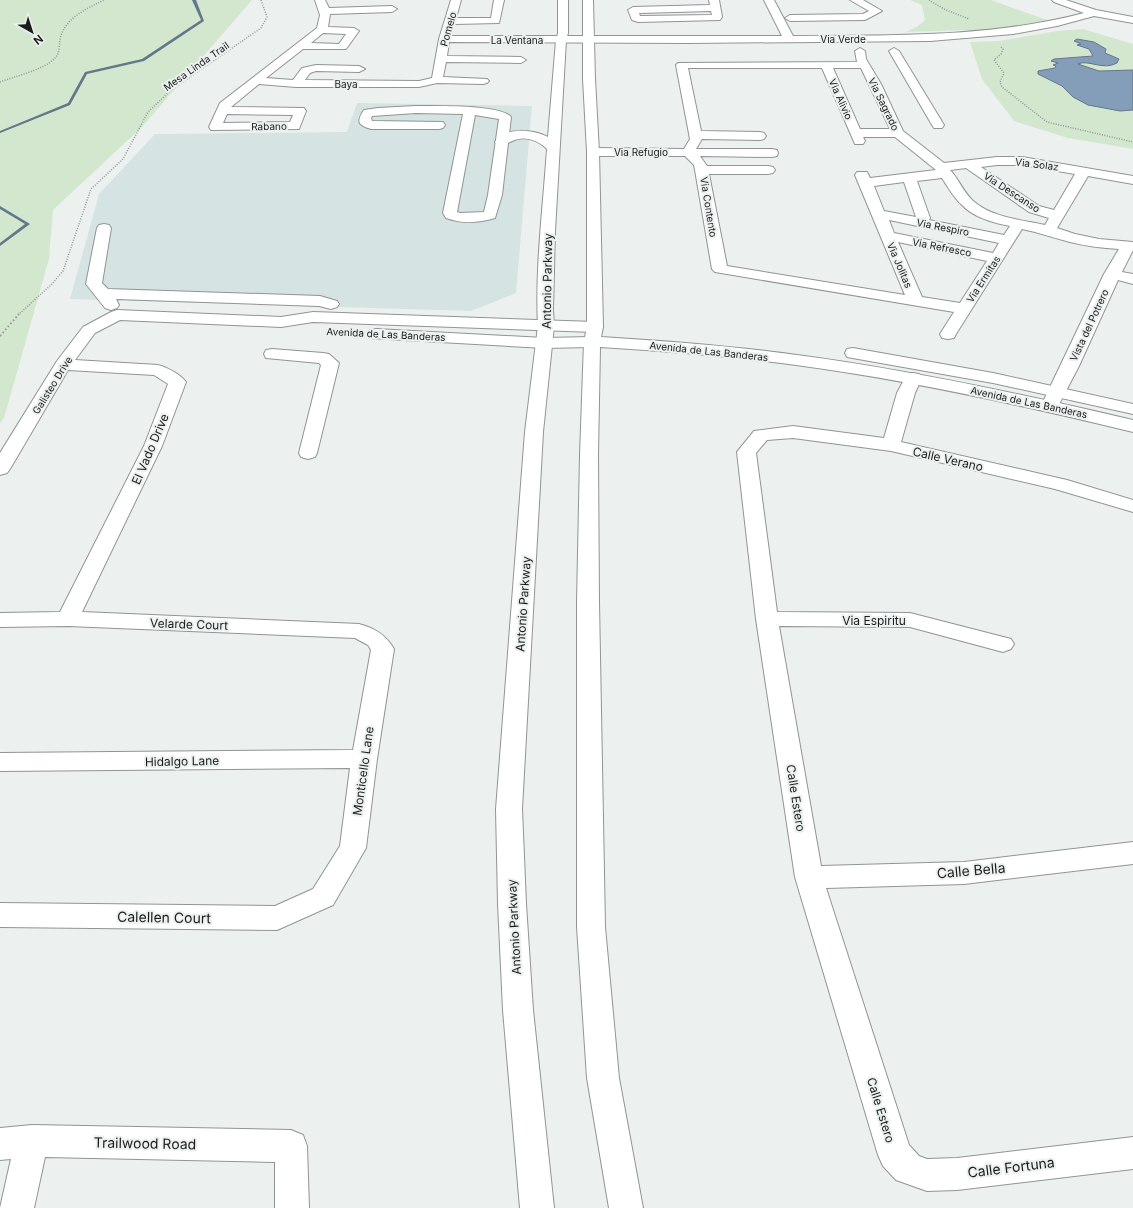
<svg xmlns="http://www.w3.org/2000/svg" width="1133" height="1208" font-family="Inter,sans-serif">
	<style>
		.built { fill: #d6e3e3 }
		.green { fill: #d3e7ce }
		.water { fill: #849eb9; stroke: #64778a }
		.lines { fill: none; stroke-linecap: round; stroke-linejoin: round }
		.stream { fill: #64778a; fill-rule: evenodd }
		.minor-casing { stroke: #909494; stroke-width: 2 }
		.major-casing { stroke: #909494; stroke-width: 2 }
		.path-far1 { stroke: #939797; stroke-width: 1.5; stroke-dasharray: 1 1.5; stroke-linecap: butt }
		.path { stroke: #939797; stroke-width: 2; stroke-dasharray: 1.5 2.5; stroke-linecap: butt }
		.minor { fill: #fff; fill-rule: evenodd }
		.major { fill: #fff; fill-rule: evenodd }
		.labels { text-anchor: middle; dominant-baseline: central; stroke-width: 4; stroke-linejoin: round; paint-order: stroke }
		.far-street-label { font-size: 10px; fill: #1a1c1c; stroke: #ecf1f0 }
		.street-label { font-size: 12px; fill: #1a1c1c; stroke: #ecf1f0 }
		.near-street-label { font-size: 14px; fill: #1a1c1c; stroke: #ecf1f0 }
	</style>
	<rect width="100%" height="100%" fill="#ecf1f0"/>
	<!-- built -->
	<path class="built" d="M357,103L532,106L516,293L471,311L70,299L99,194L155,134L347,132Z"/>
	<!-- green -->
	<g class="green">
		<path d="M0,0H252L142,127L53,210L49,259L4,418L0,423Z"/>
		<path d="M910,0H991L1047,20L998,29L906,32L918,26L925,20L922,5Z"/>
		<path d="M1083,29L1133,44V149L1068,138L1014,121L982,79L970,42L999,41L1057,31Z"/>
	</g>
	<!-- water -->
	<path class="water" d="M1077,39L1094,42L1106,49L1105,53L1119,59L1117,63C1103,71 1088,59 1078,64L1099,71L1133,70V110L1120,111L1088,105L1073,97L1062,86L1038,74V71L1055,68L1056,66L1053,65L1058,63L1051,61L1054,59L1093,56L1089,49L1077,45L1081,44L1074,41Z"/>
	<g class="lines">
		<!-- stream -->
		<g class="stream">
			<path d="M192,0H196L204,21L144,61L87,74L70,105L0,133V131L68,103L85,72L142,59L201,20Z"/>
			<path d="M0,206L30,224L0,246V243L25,224L0,209Z"/>
		</g>
		<defs>
			<g id="minor">
				<path d="M315,0H325L329,8L392,6L397,9L392,12L330,14L328,27L354,28L359,31L346,49H303L266,78L293,80L302,68L316,65L359,66L365,69L359,72L316,71L310,73L305,80L419,81L432,78L439,39L451,0H461L456,18H491L494,0H504L499,23L454,24L450,36H782L764,0H774L793,36C890,35 989,38 1084,13L1054,2L1052,0H1066L1096,10L1133,17V23L1094,16L1057,26L1013,34L930,41L687,43L449,42L447,56L521,57L526,60L521,63L446,62L443,77L487,79L489,81L487,83L483,84L437,83L419,87H296L259,84L231,107L304,108L306,111L299,129L211,130L209,127L220,103L317,28L320,15ZM323,33L346,34L339,44L311,43ZM227,114L293,115L290,122L223,123Z"/>
				<path d="M709,0H719L722,17L720,20L638,22L632,20L628,10L633,7L710,5ZM711,11L712,15L640,16L639,13Z"/>
				<path d="M850,0H863L882,11L865,20L790,21L785,18L790,15L863,14L869,11Z"/>
				<path d="M860,48L865,51L866,59L881,84L903,131L944,163L997,157H1022L1133,176V184L1088,176L1057,228L1075,234L1099,239L1133,242V250L1122,272L1133,274V284L1118,280L1079,366L1056,410L1050,411L1044,410L1041,406L1104,274L1119,249C1102,248 1086,246 1070,242C1054,238 1038,232 1022,229L956,334L954,338L948,339L942,338L940,334L954,312L715,272L712,269L695,170L694,165L685,156H593L588,155L587,152L588,149L593,148L684,149L690,139L676,65L678,63L857,62L855,51ZM688,68H822L855,144H863L865,141L863,137H895L936,170L870,178L867,172H857L855,175L905,295L727,266L709,174H768L773,173L775,170L773,167L768,166H707L700,156L772,157L777,156L778,153L777,150L772,149H696L702,139L760,140L764,139L766,136L764,133L760,132L701,131ZM833,68H861L890,129H860ZM997,165H1022L1075,174L1054,210L1039,206L981,167ZM966,168L1029,212L1049,218L1045,225C1021,220 990,217 972,200C963,191 958,178 950,170ZM942,178C948,187 954,198 962,205C973,217 994,223 1010,226L1004,235L929,220L930,218L917,181ZM904,182L916,217L884,211L874,186ZM889,220L999,243L993,253L894,233ZM898,242L987,261L960,303L922,297Z"/>
				<path d="M894,48L899,51L944,125L942,128H934L932,125L889,51Z"/>
				<path d="M416,106C432,106 502,104 511,117L502,195L495,218C478,223 463,224 446,218L443,213L463,114L416,113L372,116L371,118L372,121L443,122L445,125L443,128L439,129H371C358,125 356,122 364,110L378,108ZM475,115L499,119L488,195L484,212L460,213L457,212Z"/>
				<path d="M104,224L109,225L111,228L102,283L108,289L320,296L337,301L339,304L337,307L331,309L319,306L116,299L119,305L117,308L111,310L105,308L86,284L97,228L99,225Z"/>
				<path d="M117,310L281,317L313,312L595,322L601,324L603,327L601,330L595,332L313,322L281,327L120,320L95,333L75,360L158,365C167,367 180,374 186,382L162,446L82,612L359,624C375,628 386,635 394,649L377,759L366,848L333,905L277,930L0,927V903L275,906L313,889L340,846L350,768L0,771V753L353,750L371,650L368,645L355,638L68,626L0,627V613L60,612L144,446L168,384L154,375L68,370L10,469L7,473L0,475V453L57,361L83,327L111,312Z"/>
				<path d="M376,329L544,338L592,337L598,338L600,342L598,346L592,347L544,348L370,338L368,334L370,330Z"/>
				<path d="M272,349L323,353L329,354L339,363L317,453L315,457L308,459L301,457L299,453L321,365L319,363L266,358L264,354L266,350Z"/>
				<path d="M913,373L919,374L922,378L915,393L901,442L1067,480L1133,500V512L1055,489L891,451L793,438L767,440L756,453L777,612L910,613L1011,639L1014,644L1011,649L1003,652L910,627L779,626L821,866L964,862L1133,842V864L964,884L826,888L909,1145L919,1156L927,1159L957,1158L1133,1137V1169L957,1190L927,1191L896,1180L883,1166L878,1155L795,877L756,619L737,452L754,431L793,426L884,438L897,393L907,374Z"/>
				<path d="M32,1125L291,1130L303,1135L307,1146L309,1208H275V1162L45,1157L34,1208H0L11,1159L0,1160V1128Z"/>
			</g>
			<g id="major">
				<path d="M558,0H568V33L566,40L555,231L553,310L554,326L543,432L522,809L526,904L533,1010L554,1208H520L503,1010L498,904L496,809L525,432L538,326C535,268 543,208 547,149C538,140 524,135 512,141C506,144 503,146 497,145L495,142C506,126 534,130 548,137L556,40L558,33Z"/>
				<path d="M583,0H593L595,79L599,152L603,327L601,337C667,341 732,346 797,355C910,370 1022,394 1133,420V432C1022,405 909,380 796,365C731,356 666,351 600,347L598,455L599,602L605,927L619,1078L643,1208H609L587,1078L577,927V602L580,455L584,342L587,327V152L583,79Z"/>
				<path d="M853,348L993,373L1133,404V414L993,383L847,357L845,353L847,349Z"/>
			</g>
		</defs>
		<!-- minor casing -->
		<use href="#minor" class="minor-casing"/>
		<!-- major casing -->
		<use href="#major" class="major-casing"/>
		<!-- path-far1 -->
		<g class="path-far1">
			<path d="M929,0L944,9L969,19"/>
			<path d="M1001,47L1003,49L1001,54L994,60L1004,73L1000,82L1002,87L1047,122L1133,142"/>
			<path d="M0,82C15,76 45,70 56,57C60,52 59,45 60,39C65,18 86,9 104,0"/>
			<path d="M18,315L52,284L63,271L91,189L123,159L148,112L170,91L261,28L267,17L261,0"/>
		</g>
		<!-- path -->
		<path class="path" d="M0,336L19,314"/>
		<!-- minor -->
		<use href="#minor" class="minor"/>
		<!-- major -->
		<use href="#major" class="major"/>
	</g>
	<g class="labels">
		<!-- far-street labels -->
		<g class="far-street-label">
			<text transform="translate(448 29) rotate(-74)">Pomelo</text>
			<text x="843" y="39">Via Verde</text>
			<text x="517" y="40">La Ventana</text>
			<text transform="translate(196 66) rotate(-35)">Mesa Linda Trail</text>
			<text x="346" y="84">Baya</text>
			<text transform="translate(841 99) rotate(66)">Via Alivio</text>
			<text transform="translate(884 104) rotate(64)">Via Sagrado</text>
			<text transform="translate(269 126) rotate(-1)">Rabano</text>
			<text x="641" y="152">Via Refugio</text>
			<text transform="translate(1037 164) rotate(7)">Via Solaz</text>
			<text transform="translate(1012 192) rotate(33)">Via Descanso</text>
			<text transform="translate(709 207) rotate(81)">Via Contento</text>
			<text transform="translate(943 227) rotate(11)">Via Respiro</text>
			<text transform="translate(942 247) rotate(11)">Via Refresco</text>
			<text transform="translate(900 265) rotate(67)">Via Jolitas</text>
			<text transform="translate(983 279) rotate(-57)">Via Ermitas</text>
			<text transform="translate(1089 325) rotate(-65)">Vista del Potrero</text>
			<text transform="translate(386 334) rotate(3)">Avenida de Las Banderas</text>
			<text transform="translate(709 351) rotate(6)">Avenida de Las Banderas</text>
			<text transform="translate(52 385) rotate(-58)">Galisteo Drive</text>
			<text transform="translate(1029 402) rotate(12)">Avenida de Las Banderas</text>
		</g>
		<!-- street labels -->
		<g class="street-label">
			<text transform="translate(547 281) rotate(-89)">Antonio Parkway</text>
			<text transform="translate(150 449) rotate(-67)">El Vado Drive</text>
			<text transform="translate(948 459) rotate(13)">Calle Verano</text>
			<text transform="translate(523 604) rotate(-86)">Antonio Parkway</text>
			<text x="874" y="620">Via Espiritu</text>
			<text transform="translate(189 624) rotate(2)">Velarde Court</text>
			<text transform="translate(182 761) rotate(-1)">Hidalgo Lane</text>
			<text transform="translate(363 771) rotate(-82)">Monticello Lane</text>
			<text transform="translate(796 798) rotate(81)">Calle Estero</text>
			<text transform="translate(514 927) rotate(-93)">Antonio Parkway</text>
			<text transform="translate(881 1110) rotate(73)">Calle Estero</text>
		</g>
		<!-- near-street labels -->
		<g class="near-street-label">
			<text transform="translate(971 870) rotate(-5)">Calle Bella</text>
			<text transform="translate(164 917) rotate(1)">Calellen Court</text>
			<text transform="translate(145 1143) rotate(1)">Trailwood Road</text>
			<text transform="translate(1011 1167) rotate(-7)">Calle Fortuna</text>
		</g>
	</g>
	<!-- north arrow -->
	<g transform="translate(32 32) rotate(141)" stroke="#ecf1f0" stroke-width="3" paint-order="stroke">
	<path d="M0-3L7 15L0 10L-7 15Z" fill="#1a1c1c"/>
	<text y="-6" font-size="11" font-weight="bold" text-anchor="middle" fill="#1a1c1c">N</text>
	</g>
</svg>
